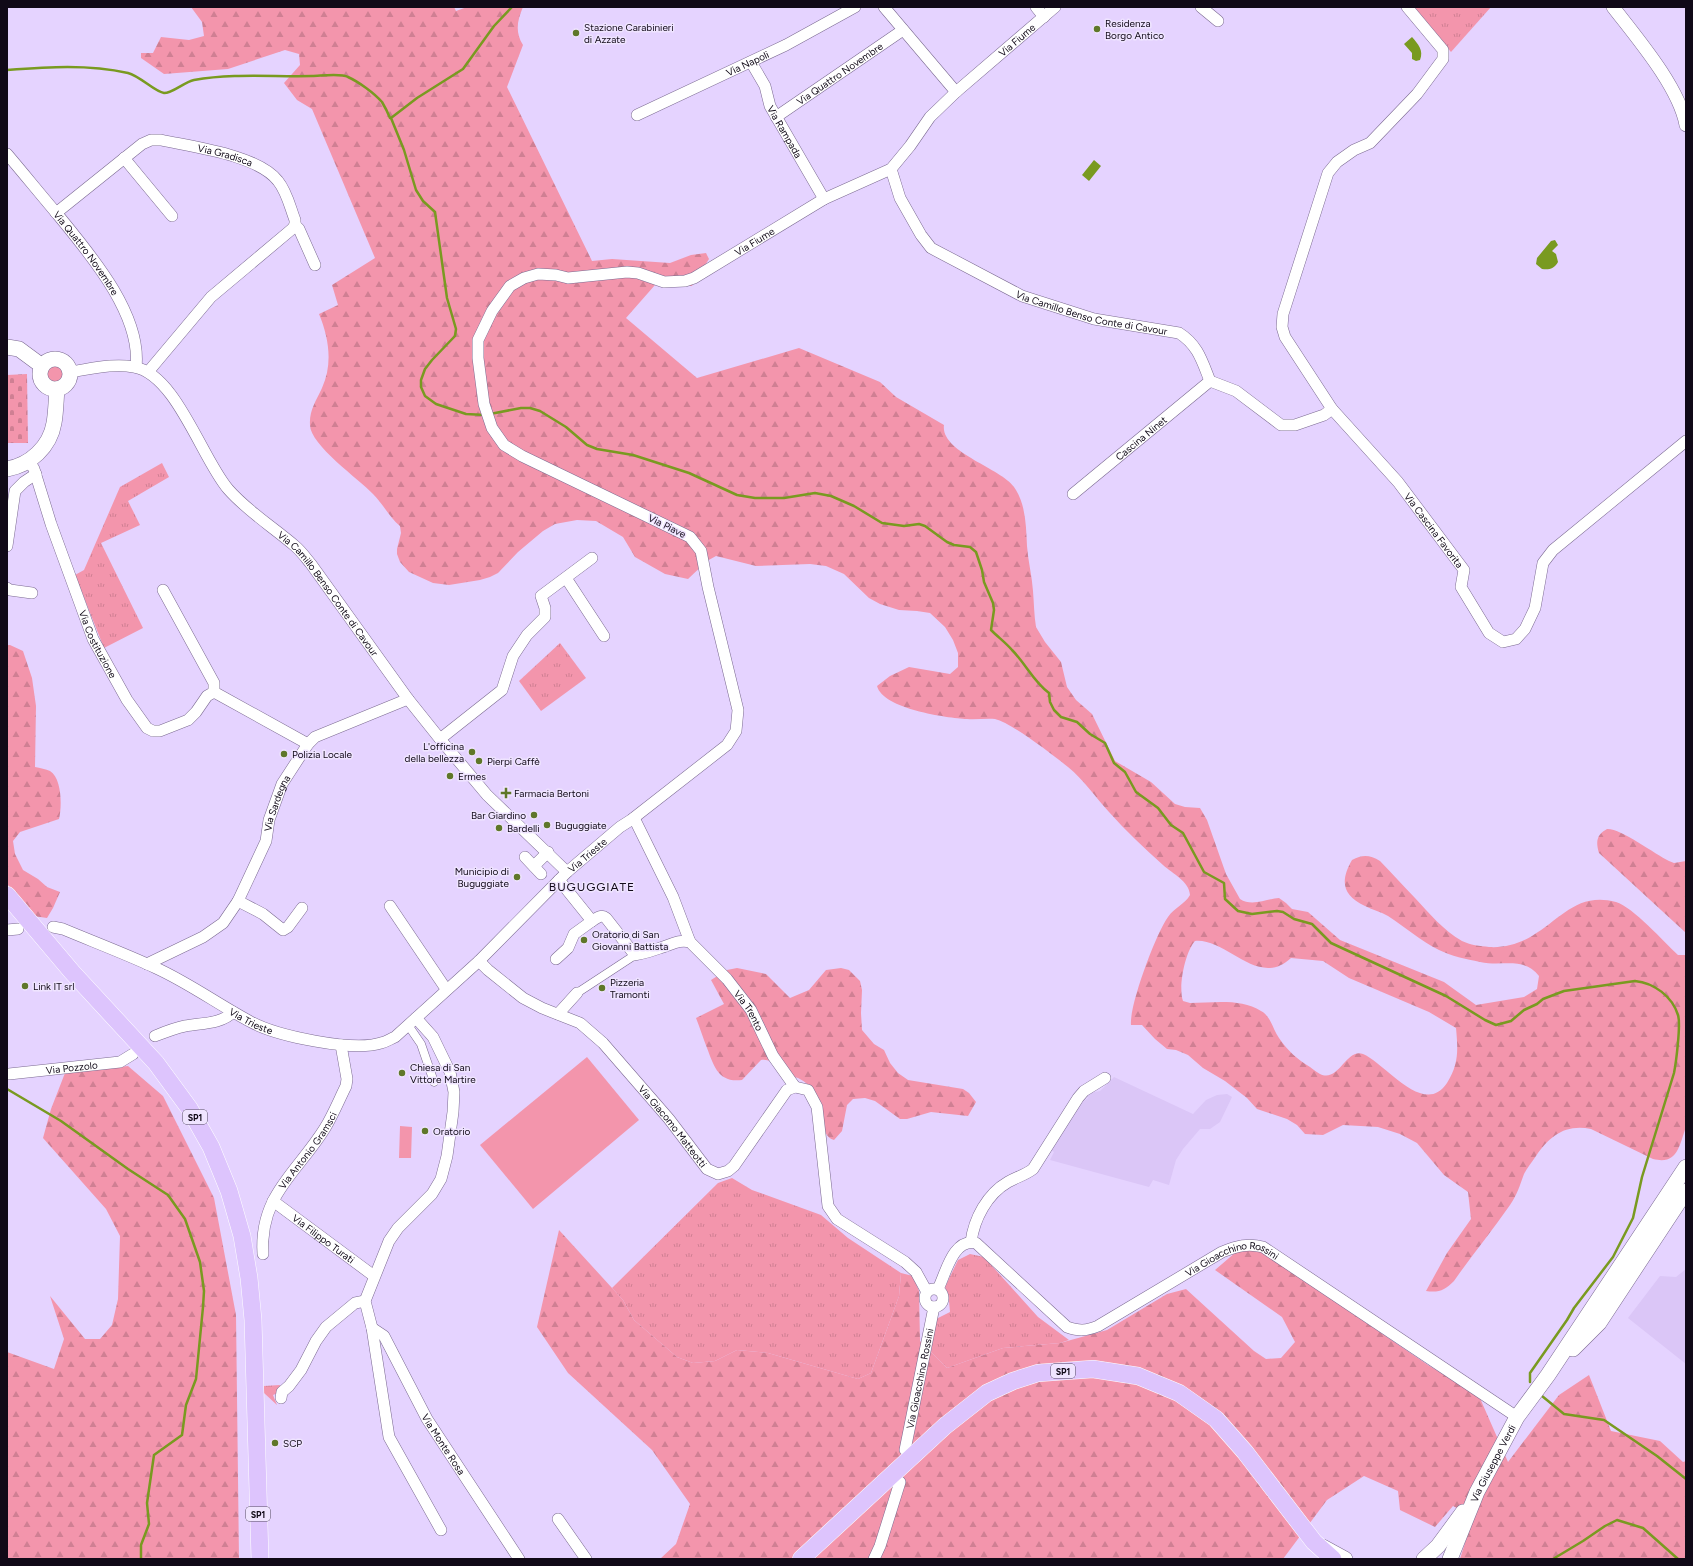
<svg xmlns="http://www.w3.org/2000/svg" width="1693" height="1566" font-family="Figtree,sans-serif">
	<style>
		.built { fill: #dbc6f7 }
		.grass { fill: url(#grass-tufts) }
		.forest { fill: url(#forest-firs); fill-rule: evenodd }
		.cemetery { fill: url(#cemetery-stones) }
		.garden { fill: #f395ac }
		.water { fill: #799a20 }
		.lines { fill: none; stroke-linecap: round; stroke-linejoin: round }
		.stream { stroke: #799a20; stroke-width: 2.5 }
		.pedestrian-casing { stroke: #7b6a91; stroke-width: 9 }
		.minor-casing { stroke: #7b6a91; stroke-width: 12 }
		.tertiary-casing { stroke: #7b6a91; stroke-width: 14 }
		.secondary-casing { stroke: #7b6a91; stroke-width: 16 }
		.primary-casing { stroke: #fff; stroke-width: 18 }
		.pedestrian { stroke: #fff; stroke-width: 8 }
		.minor { stroke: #fff; stroke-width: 11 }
		.tertiary { stroke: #fff; stroke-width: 13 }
		.secondary { stroke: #fff; stroke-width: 15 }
		.primary { stroke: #ddc4fd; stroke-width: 17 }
		.poi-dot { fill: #5f7729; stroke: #efe4ff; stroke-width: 1.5 }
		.labels { text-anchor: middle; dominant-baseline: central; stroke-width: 3; stroke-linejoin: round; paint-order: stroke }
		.shield { fill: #efe4ff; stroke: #534b5d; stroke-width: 1 }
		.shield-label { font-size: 9px; font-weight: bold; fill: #100917 }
		.poi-label { font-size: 10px; fill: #100917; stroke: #efe4ff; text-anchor: start }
		.street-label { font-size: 10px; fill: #100917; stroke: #efe4ff }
		.quarter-label { font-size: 12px; letter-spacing: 1px; fill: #100917; stroke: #efe4ff }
	</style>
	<defs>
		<pattern id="grass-tufts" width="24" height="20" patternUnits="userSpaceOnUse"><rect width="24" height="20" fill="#f395ac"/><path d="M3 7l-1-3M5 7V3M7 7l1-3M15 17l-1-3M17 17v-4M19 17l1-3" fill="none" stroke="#cf7f93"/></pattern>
		<pattern id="forest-firs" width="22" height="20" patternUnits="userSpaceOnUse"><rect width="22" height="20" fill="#f395ac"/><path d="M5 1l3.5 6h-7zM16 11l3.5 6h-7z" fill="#cf7f93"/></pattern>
		<pattern id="cemetery-stones" width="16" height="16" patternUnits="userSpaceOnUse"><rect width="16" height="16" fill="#f395ac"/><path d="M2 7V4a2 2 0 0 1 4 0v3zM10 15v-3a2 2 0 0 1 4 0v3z" fill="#cf7f93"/></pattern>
	</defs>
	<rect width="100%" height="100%" fill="#e5d3ff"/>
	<!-- built -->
	<g class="built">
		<path d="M1114,1077L1193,1114L1206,1100L1217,1095L1227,1094L1232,1097L1220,1122L1210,1129H1200L1183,1149L1176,1160L1169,1185L1153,1180L1149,1187L1050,1160L1054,1152L1051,1150L1075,1108L1088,1098L1087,1096L1090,1093L1100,1091Z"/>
		<path d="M1686,1269V1364L1628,1318L1660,1276L1676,1277Z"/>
	</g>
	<!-- grass -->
	<g class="grass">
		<path d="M1413,7H1491L1451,52Z"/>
		<circle cx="55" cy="374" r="8"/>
		<path d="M162,463L169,477L128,501L140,525L101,543L143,628L104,648L75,575L84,570L120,487Z"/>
		<path d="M560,643L586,678L541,711L519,681Z"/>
		<path d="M732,1178L752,1190L821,1215L848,1238L901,1273L899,1296L871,1373L858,1379L768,1353L737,1350L715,1361L693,1363L677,1357L634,1320L623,1300L612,1288L718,1183Z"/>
		<path d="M970,1254L984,1257L1038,1317L1069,1340L1060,1343L1003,1348L947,1368L931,1352L936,1319L950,1312L949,1301L945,1287L958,1260Z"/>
		<path d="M280,1385L278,1393L273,1395L277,1405L264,1393V1386Z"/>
	</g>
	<!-- forest -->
	<g class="forest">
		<path d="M191,7H454L456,11L467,7H523C517,21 515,32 523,45L507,87L592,261L612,259L670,263L691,255L706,253L709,259L692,286L655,285L626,318L697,378L799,348L880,382L896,397L944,425C940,452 1001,468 1014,487C1026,504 1026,526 1027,546C1028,561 1032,576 1033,591C1034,603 1034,615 1036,627L1045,642L1061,662L1067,687L1076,700L1092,714L1115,761L1151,782L1175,804L1185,807L1200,808L1207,820L1226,874L1240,899C1252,907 1266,899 1279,898L1286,903L1292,909L1308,912L1340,940L1444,982L1476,1005L1524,997L1537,989L1539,976C1523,956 1503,967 1480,962C1466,959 1451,956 1439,950C1421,941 1405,927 1388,916C1381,912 1373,910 1365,906C1342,895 1340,881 1352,860C1363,854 1370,855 1380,861C1392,873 1403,886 1415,898C1430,914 1443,930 1462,941C1470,945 1480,946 1489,947C1504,948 1519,944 1532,936C1561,919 1577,892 1616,902C1633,907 1664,942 1678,955H1686V1127C1679,1146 1678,1165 1653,1159L1591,1129C1565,1124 1550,1136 1536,1156C1532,1162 1527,1168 1524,1174C1520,1185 1517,1195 1510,1205C1492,1231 1472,1255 1454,1281C1445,1290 1439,1293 1426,1291L1447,1253L1471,1219L1468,1192L1444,1175L1417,1143L1400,1134L1378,1127L1343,1125L1323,1135L1305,1134L1297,1125L1287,1119L1257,1109L1247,1098L1225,1081L1203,1068L1188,1055L1176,1050L1167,1049L1155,1039L1142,1025H1131C1129,1006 1156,933 1168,917C1174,908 1185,904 1190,895C1189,881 1173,874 1163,865C1144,848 1126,831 1109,812C1095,797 1084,780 1068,767C1053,755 1012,723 995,719C986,718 976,720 967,719C947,718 883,709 877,686L890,676L909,667L950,674L958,667V653L953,640L945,627L930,613L917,611L899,610L880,604L869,598L844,574L826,566L810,564L756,566L716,556L707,561L688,579L665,574L635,557L623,537L596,521L577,520L555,524L543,531L518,552L498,573L490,577L480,580L449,585L433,583L409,572L400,562L397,554V549L401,533L400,526C390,518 383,504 373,494C359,479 310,445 310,425C309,411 316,401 322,388C333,364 329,338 319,314L338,305L332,285L375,258L312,109L297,100L284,83L300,65L299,54L285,50L228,69L164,74L141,58V53H153L161,37L189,40L204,36L202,22ZM1195,941C1227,938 1258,989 1291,958L1323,961L1349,978L1429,1012L1456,1028C1458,1050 1459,1064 1447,1083C1424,1118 1385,1063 1363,1054C1346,1048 1339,1083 1320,1074C1316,1072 1313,1069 1310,1067C1297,1059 1288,1051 1279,1038C1273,1030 1271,1016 1261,1011C1241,998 1212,1003 1190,1003L1183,1001C1178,987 1185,952 1195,941Z"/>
		<path d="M7,645H10L23,651L32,678L36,706L35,767C40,768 46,769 50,771C62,778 62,807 59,819L20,832L13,841L15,854L23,870L38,879L47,887L60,892L53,908L47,918L33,916L11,890L7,883Z"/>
		<path d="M1607,829C1620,828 1655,854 1669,861L1674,863L1686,861V933L1599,853C1596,842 1596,835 1607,829Z"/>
		<path d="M737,968L766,974L790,998L809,990L826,970L841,968L849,970L860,981L862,990L861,1013L862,1030L874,1044L884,1050L890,1063L898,1073L908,1080L963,1089L969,1093L976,1102L968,1116L931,1112L907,1119H900L875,1101L865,1098L853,1099L847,1105L842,1131L834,1140C819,1136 823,1109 818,1097C815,1090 805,1081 798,1078C796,1077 792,1077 790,1075C780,1070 773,1058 761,1060L742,1080C718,1083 714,1066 707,1048C703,1038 700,1028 696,1018L724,1004L711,980L727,970Z"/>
		<path d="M128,1066L163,1096L214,1198L236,1315L239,1559H7V1352L54,1369L64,1339L50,1296L85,1339H100L112,1325L118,1299L120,1236L106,1209L43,1138L51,1109L65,1073Z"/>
		<path d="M559,1230L623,1300L634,1320L677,1357L693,1363L715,1361L737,1350L768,1353L858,1379L871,1373L899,1296L901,1273L913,1276L919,1291L920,1341L947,1368L1003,1348L1060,1343L1107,1330L1167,1294L1186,1289L1254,1351L1266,1359L1281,1358L1295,1342L1282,1317L1215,1270L1236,1252L1258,1249L1428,1365L1479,1396L1508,1462L1559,1395L1589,1375L1611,1431L1660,1441L1683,1462L1686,1461V1559H1460L1473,1517L1453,1506L1435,1527L1400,1510L1398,1491L1364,1476L1327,1500L1283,1559H660L676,1544L690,1504L652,1450L568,1373L537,1327Z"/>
	</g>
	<!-- cemetery -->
	<path class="cemetery" d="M27,374L28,443H7V375Z"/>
	<!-- garden -->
	<g class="garden">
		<path d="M587,1057L639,1120L533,1209L480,1145Z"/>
		<path d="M400,1126L412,1127L411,1158H399Z"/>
	</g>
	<!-- water -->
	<g class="water">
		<path d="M1412,37C1418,44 1424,50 1420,60L1416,61L1412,59V53L1404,44Z"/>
		<path d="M1094,160L1101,166L1089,181L1082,175Z"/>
		<path d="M1555,240L1558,245L1552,251L1556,254L1558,262C1554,269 1549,270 1542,269L1536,264L1537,258L1551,241Z"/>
	</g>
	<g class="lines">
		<!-- stream -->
		<g class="stream">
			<path d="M7,70C47,67 88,64 128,73C140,76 155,92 164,93C173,93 184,82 194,80C233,73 273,77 312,76C320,76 341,73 348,77C359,82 374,93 382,102C385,107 388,113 390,118"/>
			<path d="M490,414L521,408H530L540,411L566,427L587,445L597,449L633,455L689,473L737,495L755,498H784L815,493L831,496L854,506L882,523L904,526L919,524L925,526L947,542L954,545L970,547L976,552L982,570L984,582L993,603L994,610L991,630C998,637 1006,643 1012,650C1026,664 1033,681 1049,693L1050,702L1054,710L1061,717L1077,722L1090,734L1105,743L1114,763L1125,772L1136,792L1158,808L1171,825L1183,833L1204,872L1224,883L1225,899L1238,911L1252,914L1277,911L1283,912L1294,919L1312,924L1331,943L1446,996L1485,1020L1496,1025L1511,1021L1524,1010L1537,1004L1543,999L1564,991L1635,981C1654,983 1672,996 1678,1015C1681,1024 1676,1063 1674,1073L1642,1177L1633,1218L1613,1257L1574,1308L1567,1320L1530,1373V1382"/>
			<path d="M485,415L466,414L436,404L425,396L421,387V380L425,369L432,360L455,336L456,329L447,298L435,212L423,201L416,190L404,150L391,118L417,98L463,69L494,26L512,7"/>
			<path d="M7,1089L61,1121L128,1169L168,1195L185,1219L200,1262L204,1291L203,1307L196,1379L186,1405L182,1435L154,1455L147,1503L149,1524L141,1545V1559"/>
			<path d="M1542,1396L1564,1414L1604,1420L1657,1456L1686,1479"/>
			<path d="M1553,1559L1583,1541L1605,1526L1617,1520L1643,1528L1678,1559"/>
		</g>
		<defs>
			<g id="pedestrian">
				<path d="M577,993L635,955"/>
				<path d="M408,1025L421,1044L434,1082"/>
			</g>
			<g id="minor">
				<path d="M884,7L956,92"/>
				<path d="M1036,7L1044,17"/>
				<path d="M1201,7L1218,21"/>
				<path id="s1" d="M1407,7L1443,50V59L1417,94L1370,143L1354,150L1337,162L1328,173L1283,314L1282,327L1285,337L1332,409L1398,482L1464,570L1461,587L1489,633L1503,642L1516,639L1525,629L1535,608L1543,563L1553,550L1686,441"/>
				<path id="s2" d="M751,62L765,86L770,106L824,199"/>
				<path id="s3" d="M637,115L786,45L855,7"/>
				<path id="s4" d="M776,117L903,30"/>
				<path id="s5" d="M7,154C24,174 41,195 58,215C89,253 142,314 136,367"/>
				<path d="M124,158L172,216"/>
				<path id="s6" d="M891,169L900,198L921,235L931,248L1022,296L1094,319L1179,333C1198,345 1202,361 1210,381L1236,391L1281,425H1295L1324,415L1332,409"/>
				<path id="s7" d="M56,213L142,144L151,140H161C193,147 258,155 278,181C287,192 290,207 295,220V225L292,229L211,297L148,372"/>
				<path d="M295,225L299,229L315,265"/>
				<path id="s8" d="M70,372C91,369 113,363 134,367C176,374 202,459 228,489C247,511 273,527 295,546C301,551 306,558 311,564L408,699L440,739L487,795L567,872"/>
				<path id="s9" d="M29,461L34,469L51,524L93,639L127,700L147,728L153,731H160L188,720L196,712L207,696L214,692"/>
				<path id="s10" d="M1073,494L1210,381"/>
				<path d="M7,546L15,491L24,482L36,474"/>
				<path d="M566,578L604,636"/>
				<path d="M7,588L10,590L32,593"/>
				<path d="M163,590L214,683V692L308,744"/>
				<path d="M440,739L502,690L513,656L527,635L545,617V608L541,596L592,558"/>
				<path d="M634,818L673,897L690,942"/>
				<path d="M525,857L541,874"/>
				<path d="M534,866L548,852"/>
				<path id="s11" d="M559,880L592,921C597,918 601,914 606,918L635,955C644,953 652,951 660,948C671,945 679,939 690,942L727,979L751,1010L773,1056L795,1087"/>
				<path d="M390,906L446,989"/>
				<path id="s12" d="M302,908L288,927L283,930L263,914L238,901L266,841L269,820L282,784L308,744L315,737L408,699"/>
				<path id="s13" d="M53,927L63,929C94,942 126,954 156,968C189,983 219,1005 251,1022C277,1036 353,1052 381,1043C386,1042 390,1039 395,1037L479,961L567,872L620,827L631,820L727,745L736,731L738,710L708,587L701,551L690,537L522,456L504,445L492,428L484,404L478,358V340L492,311L510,286L524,278L538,274L556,275L568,278L627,272L638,273L664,282L685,281L694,278L824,199L891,169L910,146L930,117L956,92L1055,7"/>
				<path d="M7,930L18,929"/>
				<path d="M556,959L568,948L574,934L592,921"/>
				<path id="s14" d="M479,961L488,970L523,998L542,1008L580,1023L603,1043L669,1119L707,1169L718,1174L728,1171L734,1166L787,1090L795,1087L808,1090L817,1107L828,1206L837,1219L905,1262L916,1272L927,1292"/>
				<path d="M147,964L203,937L223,923L238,901"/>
				<path d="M558,1014L577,993"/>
				<path d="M416,1018L433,1037L450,1072L454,1092L453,1112L447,1156L441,1179L432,1194L398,1228L389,1241L365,1301L372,1328L389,1437L441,1530"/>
				<path d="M155,1036C165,1032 175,1028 185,1026C201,1023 222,1024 233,1012"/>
				<path id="s15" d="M9,1074L120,1062L133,1054"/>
				<path id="s16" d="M273,1201L374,1276"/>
				<path d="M971,1242C974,1219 987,1194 1008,1182C1017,1177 1025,1175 1033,1169L1078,1098L1084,1091L1105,1078"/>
				<path id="s17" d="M263,1254C259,1195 298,1172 325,1128C333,1115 339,1100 346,1086L347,1079L341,1045"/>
				<circle cx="934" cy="1298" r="9"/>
				<path id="s18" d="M938,1289C946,1273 953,1238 976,1243L1067,1327C1079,1331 1086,1331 1098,1326L1222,1252C1237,1246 1248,1243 1263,1247L1517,1417"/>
				<path id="s19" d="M372,1328L384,1336L427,1419L519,1559"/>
				<path d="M281,1398L282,1392L289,1386L301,1370L316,1341L326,1327L355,1303L365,1301"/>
				<path id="s20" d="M905,1450L934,1307"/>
				<path d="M558,1519L586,1559"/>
				<path d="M874,1559L880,1546L900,1482"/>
			</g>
			<path id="tertiary" d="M1613,7C1637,38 1679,87 1686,125"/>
			<g id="secondary">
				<path d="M7,347L19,349L42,366"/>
				<circle cx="55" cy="374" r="15"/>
				<path d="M7,469C30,465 50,447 54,423C56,412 56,400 57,389"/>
				<path d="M1573,1349L1599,1323L1686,1191"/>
				<path d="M1323,1547L1345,1559"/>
				<path d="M1424,1559L1438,1546L1463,1512"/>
				<path id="s21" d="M1450,1559L1477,1492L1517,1417L1548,1375L1686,1167"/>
			</g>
			<g id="primary">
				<path d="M7,895L72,972L156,1063L189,1108L211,1147L229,1191L242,1236L249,1278L253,1320L260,1559"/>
				<path d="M801,1559L945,1426L987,1393L1013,1381L1038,1373L1093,1369L1138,1376L1179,1393L1216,1419L1245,1452L1314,1542L1333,1559"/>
			</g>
		</defs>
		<!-- pedestrian casing -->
		<use href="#pedestrian" class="pedestrian-casing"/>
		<!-- minor casing -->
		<use href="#minor" class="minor-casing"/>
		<!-- tertiary casing -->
		<use href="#tertiary" class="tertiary-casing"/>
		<!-- secondary casing -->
		<use href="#secondary" class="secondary-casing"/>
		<!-- primary casing -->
		<use href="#primary" class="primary-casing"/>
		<!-- pedestrian -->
		<use href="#pedestrian" class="pedestrian"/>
		<!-- minor -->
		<use href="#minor" class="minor"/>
		<!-- tertiary -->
		<use href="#tertiary" class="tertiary"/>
		<!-- secondary -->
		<use href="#secondary" class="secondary"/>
		<!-- primary -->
		<use href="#primary" class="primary"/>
	</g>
	<!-- markers -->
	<g class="poi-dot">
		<circle cx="1097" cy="29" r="4"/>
		<circle cx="576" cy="33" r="4"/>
		<circle cx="472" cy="752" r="4"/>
		<circle cx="284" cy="754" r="4"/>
		<circle cx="479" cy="761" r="4"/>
		<circle cx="450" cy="776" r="4"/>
		<path d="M504 787h4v4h4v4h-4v4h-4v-4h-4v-4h4z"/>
		<circle cx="534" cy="815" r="4"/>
		<circle cx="547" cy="825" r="4"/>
		<circle cx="499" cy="828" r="4"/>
		<circle cx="517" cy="877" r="4"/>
		<circle cx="584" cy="940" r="4"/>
		<circle cx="25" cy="986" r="4"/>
		<circle cx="602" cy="988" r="4"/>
		<circle cx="402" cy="1073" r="4"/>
		<circle cx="425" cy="1131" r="4"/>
		<circle cx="275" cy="1443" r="4"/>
	</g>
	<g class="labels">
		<!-- shield labels -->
		<g class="shield">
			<rect x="183" y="1110" width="24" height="14" rx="3"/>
			<rect x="1051" y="1364" width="24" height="14" rx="3"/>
			<rect x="246" y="1507" width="24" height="14" rx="3"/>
		</g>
		<g class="shield-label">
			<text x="195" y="1117">SP1</text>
			<text x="1063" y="1371">SP1</text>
			<text x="258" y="1514">SP1</text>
		</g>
		<!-- poi labels -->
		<g class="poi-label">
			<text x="1105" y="23">Residenza<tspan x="1105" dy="12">Borgo Antico</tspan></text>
			<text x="584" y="27">Stazione Carabinieri<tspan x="584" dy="12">di Azzate</tspan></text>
			<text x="464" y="746" text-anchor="end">L'officina<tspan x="464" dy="12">della bellezza</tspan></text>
			<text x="292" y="754">Polizia Locale</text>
			<text x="487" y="761">Pierpi Caffè</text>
			<text x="458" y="776">Ermes</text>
			<text x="514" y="793">Farmacia Bertoni</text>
			<text x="526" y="815" text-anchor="end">Bar Giardino</text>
			<text x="555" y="825">Buguggiate</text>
			<text x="507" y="828">Bardelli</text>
			<text x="509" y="871" text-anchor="end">Municipio di<tspan x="509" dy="12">Buguggiate</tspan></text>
			<text x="592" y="934">Oratorio di San<tspan x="592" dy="12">Giovanni Battista</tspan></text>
			<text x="610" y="982">Pizzeria<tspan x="610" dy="12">Tramonti</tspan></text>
			<text x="33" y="986">Link IT srl</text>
			<text x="410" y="1067">Chiesa di San<tspan x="410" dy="12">Vittore Martire</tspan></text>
			<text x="433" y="1131">Oratorio</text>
			<text x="283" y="1443">SCP</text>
		</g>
		<!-- street labels -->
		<g class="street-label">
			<text stroke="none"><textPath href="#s13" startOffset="2008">Via Fiume</textPath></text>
			<text stroke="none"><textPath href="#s3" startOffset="122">Via Napoli</textPath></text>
			<text stroke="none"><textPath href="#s4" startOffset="77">Via Quattro Novembre</textPath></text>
			<text stroke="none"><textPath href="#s2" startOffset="78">Via Rampada</textPath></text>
			<text stroke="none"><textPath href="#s7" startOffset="196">Via Gradisca</textPath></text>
			<text stroke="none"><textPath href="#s13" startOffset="1672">Via Fiume</textPath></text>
			<text stroke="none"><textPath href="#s5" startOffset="127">Via Quattro Novembre</textPath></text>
			<text stroke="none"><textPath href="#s6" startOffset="264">Via Camillo Benso Conte di Cavour</textPath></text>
			<text stroke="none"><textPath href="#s10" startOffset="88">Cascina Ninet</textPath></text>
			<text transform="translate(667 526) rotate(26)">Via Piave</text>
			<text stroke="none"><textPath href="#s1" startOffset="645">Via Cascina Favorita</textPath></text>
			<text stroke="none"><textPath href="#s8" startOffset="368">Via Camillo Benso Conte di Cavour</textPath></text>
			<text stroke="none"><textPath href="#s9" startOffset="196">Via Costituzione</textPath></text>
			<text stroke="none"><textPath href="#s12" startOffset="189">Via Sardegna</textPath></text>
			<text stroke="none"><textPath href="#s13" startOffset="634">Via Trieste</textPath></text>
			<text stroke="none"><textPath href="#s11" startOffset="263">Via Trento</textPath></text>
			<text stroke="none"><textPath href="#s13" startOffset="220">Via Trieste</textPath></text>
			<text stroke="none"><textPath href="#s15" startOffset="63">Via Pozzolo</textPath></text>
			<text stroke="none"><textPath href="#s14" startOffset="259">Via Giacomo Matteotti</textPath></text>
			<text stroke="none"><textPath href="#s17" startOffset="116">Via Antonio Gramsci</textPath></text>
			<text stroke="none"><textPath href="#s16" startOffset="63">Via Filippo Turati</textPath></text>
			<text stroke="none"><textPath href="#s18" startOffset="374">Via Gioacchino Rossini</textPath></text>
			<text stroke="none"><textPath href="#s20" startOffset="73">Via Gioacchino Rossini</textPath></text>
			<text stroke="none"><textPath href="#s19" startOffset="138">Via Monte Rosa</textPath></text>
			<text stroke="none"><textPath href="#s21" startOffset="105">Via Giuseppe Verdi</textPath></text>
		</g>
		<!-- quarter labels -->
		<g class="quarter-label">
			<text x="592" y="887">BUGUGGIATE</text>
		</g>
	</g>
	<!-- border -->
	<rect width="1693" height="1566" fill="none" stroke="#100917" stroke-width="16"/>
</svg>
